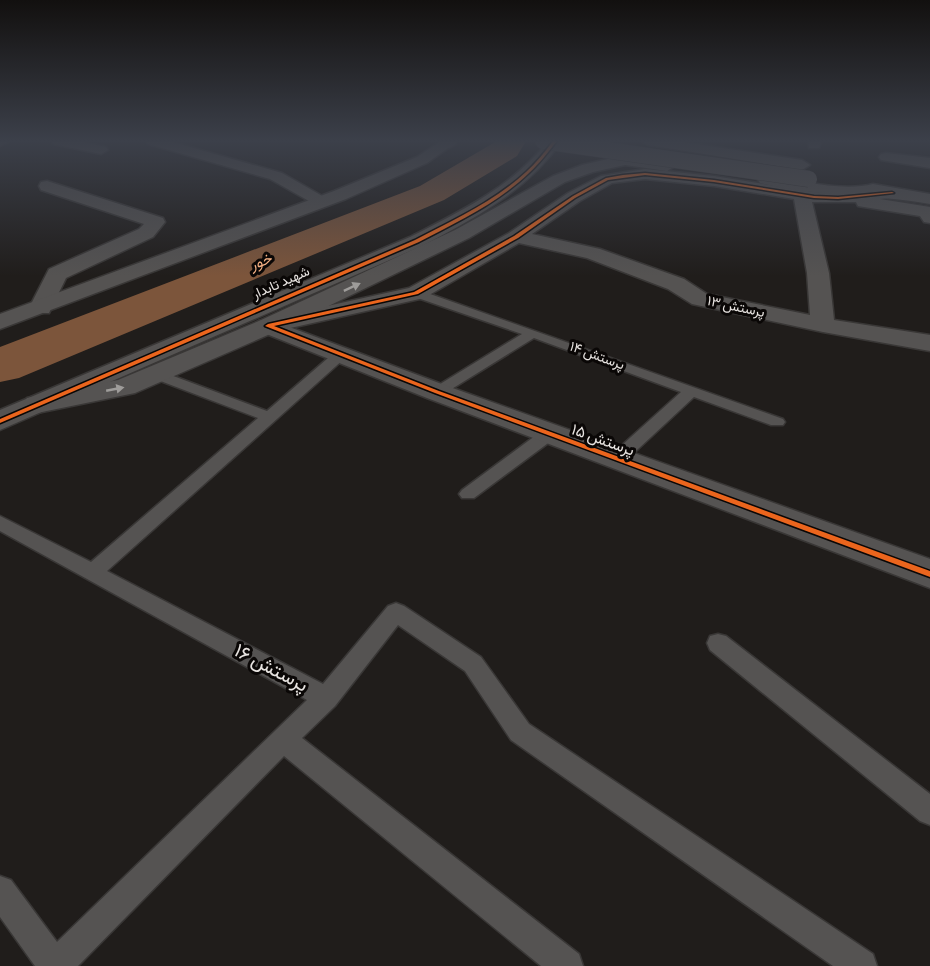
<svg xmlns="http://www.w3.org/2000/svg" width="930" height="966" font-family="'Source Sans 3',Vazirmatn,sans-serif">
	<style>
		.lines { fill: none; stroke-linecap: round; stroke-linejoin: round }
		.river { fill: #7c553b; fill-rule: evenodd }
		.service-casing { stroke: #393736; stroke-width: 3 }
		.minor-casing { stroke: #393736; stroke-width: 3 }
		.tertiary-casing { stroke: #393736; stroke-width: 3 }
		.secondary-casing { stroke: #393736; stroke-width: 3 }
		.service { fill: #555352; fill-rule: evenodd }
		.minor { fill: #555352; fill-rule: evenodd }
		.tertiary { fill: #555352; fill-rule: evenodd }
		.secondary { fill: #555352; fill-rule: evenodd }
		.secondary-bridge-casing { stroke: #393736; stroke-width: 17; stroke-linecap: butt }
		.secondary-bridge { stroke: #555352; stroke-width: 16 }
		.cycleway-casing { stroke: #0a0706; stroke-width: 3 }
		.cycleway { fill: #eb651d; fill-rule: evenodd }
		.oneway { fill: #9e9c9a }
		.labels { text-anchor: middle; dominant-baseline: central; stroke-width: 6; stroke-linejoin: round; paint-order: stroke }
		.far-street-label { font-size: 14px; fill: #e8e4e1; stroke: #0a0706 }
		.far-water-label { font-size: 15px; font-style: italic; fill: #f6b285; stroke: #0a0706 }
		.street-label { font-size: 16px; fill: #e8e4e1; stroke: #0a0706 }
		.near-street-label { font-size: 20px; fill: #e8e4e1; stroke: #0a0706 }
	</style>
	<rect width="100%" height="100%" fill="#201d1b"/>
	<g class="lines">
		<!-- river -->
		<path class="river" d="M497,141H526L517,156L444,200L19,378L0,382V347L420,186Z"/>
		<defs>
			<g id="service">
				<path d="M416,289L783,419L785,422L783,425H771L694,397L623,463H611L608,459L611,455L681,392L534,338L442,395H432L429,392L432,389L522,334L412,296L410,293Z"/>
				<path d="M340,351L345,352V358L107,571L323,684L388,606L396,603L404,606L481,657L529,724L873,954L877,966H833L511,740L465,671L398,625L335,706L302,738L579,954L583,966H541L284,756L78,966H35L0,917V876L11,880L57,942L307,700L0,531V516L91,562L258,418L150,377L148,374L150,371H160L267,411L335,352Z"/>
				<path d="M549,429L557,434L555,438L474,498H462L459,494L462,490L543,430Z"/>
				<path d="M718,634L726,636L930,794V825L920,821L710,650L707,643L710,636Z"/>
			</g>
			<g id="minor">
				<path d="M0,141H10L0,146Z"/>
				<path d="M51,141H79L106,147L108,150L101,154L53,144Z"/>
				<path d="M146,141H169L282,173L331,201L328,205H316L270,179L148,144Z"/>
				<path d="M808,141H822L819,148H809Z"/>
				<path d="M886,153L930,158V168L881,160L879,157L881,154Z"/>
				<path d="M645,169L714,176L814,192L838,193L892,188L898,189L900,193L898,197L880,199L930,207V223L924,222L920,216L864,207L858,206L856,202H812L829,273L834,320L930,335V351L823,332L692,304L668,289L587,258L519,243L424,298L268,333L259,331L256,326L259,321L409,288L509,233L568,193L601,176ZM645,179L714,186L794,199L807,273L810,315L707,294L684,279L600,249L532,234L580,201L612,183Z"/>
				<path d="M47,181L163,218L165,222L153,237L66,278L49,313H33L29,308L49,269L139,229L144,224L41,190L39,186L41,182Z"/>
			</g>
			<g id="tertiary">
				<path d="M441,141H458L427,163L346,199L0,329V314L334,191L417,157Z"/>
				<path d="M548,141H562C527,191 476,217 424,245L0,430V410L410,237C461,211 512,187 548,141Z"/>
				<path d="M268,319L447,386L930,559V588L427,398L259,331L256,326L259,321Z"/>
			</g>
			<g id="secondary">
				<path d="M440,141H454L456,144L449,148L444,147Z"/>
				<path d="M641,141H676L802,160L810,165L802,170L648,145Z"/>
				<path d="M625,155L667,161L675,166L667,171L625,165L593,172L565,182L469,238L277,331L135,393L37,413L27,410L23,404L27,398L118,380L259,321L455,230L553,176L582,165Z"/>
				<path d="M766,175C799,180 841,192 873,184L930,194V204C874,194 816,197 760,183L758,180L760,177Z"/>
			</g>
		</defs>
		<!-- service casing -->
		<use href="#service" class="service-casing"/>
		<!-- minor casing -->
		<use href="#minor" class="minor-casing"/>
		<!-- tertiary casing -->
		<use href="#tertiary" class="tertiary-casing"/>
		<!-- secondary casing -->
		<use href="#secondary" class="secondary-casing"/>
		<!-- service -->
		<use href="#service" class="service"/>
		<!-- minor -->
		<use href="#minor" class="minor"/>
		<!-- tertiary -->
		<use href="#tertiary" class="tertiary"/>
		<!-- secondary -->
		<use href="#secondary" class="secondary"/>
		<defs>
			<path id="secondary-bridge" d="M543,141L809,179"/>
		</defs>
		<!-- secondary-bridge casing -->
		<use href="#secondary-bridge" class="secondary-bridge-casing"/>
		<!-- secondary-bridge -->
		<use href="#secondary-bridge" class="secondary-bridge"/>
		<defs>
			<g id="cycleway">
				<path d="M553,141H557C548,152 540,163 529,173C498,203 457,222 419,242L0,423V419L415,240C453,220 494,202 526,172C536,163 545,152 553,141Z"/>
				<path d="M645,173L714,180L814,196L838,197L892,192L894,193L838,199L814,198L714,182L645,175L608,180L575,198L518,238L418,294L274,326L439,391L930,571V577L435,393L265,326L268,324L414,292L514,236L573,196L606,178L623,175Z"/>
			</g>
		</defs>
		<!-- cycleway casing -->
		<use href="#cycleway" class="cycleway-casing"/>
		<!-- cycleway -->
		<use href="#cycleway" class="cycleway"/>
	</g>
	<!-- one-way arrows -->
	<defs><path id="oneway-solid" d="M-6-.8H1V-3.2L6.5 0L1 3.2V.8H-6Z" transform="scale(1.5)"/></defs>
	<g class="oneway">
		<use href="#oneway-solid" transform="translate(352 287) rotate(-25)"/>
		<use href="#oneway-solid" transform="translate(115 389) rotate(-11)"/>
	</g>
	<!-- sky -->
	<linearGradient id="sky" x2="0" y2="1"><stop stop-color="#12100f"/><stop offset="0.51" stop-color="#3c404a"/><stop offset="1" stop-color="#3c404a" stop-opacity="0"/></linearGradient>
	<rect width="930" height="276" fill="url(#sky)"/>
	<g class="labels">
		<!-- far-street labels -->
		<g class="far-street-label">
			<text transform="translate(281 283) rotate(-24)">شهید تابدار</text>
			<text transform="translate(736 307) rotate(12)">پرستش ۱۳</text>
			<text transform="translate(597 356) rotate(20)">پرستش ۱۴</text>
		</g>
		<!-- far-water labels -->
		<g class="far-water-label">
			<text transform="translate(261 262) rotate(-22)">خور</text>
		</g>
		<!-- street labels -->
		<g class="street-label">
			<text transform="translate(603 440) rotate(20)">پرستش ۱۵</text>
		</g>
		<!-- near-street labels -->
		<g class="near-street-label">
			<text transform="translate(271 668) rotate(28)">پرستش ۱۶</text>
		</g>
	</g>
</svg>
